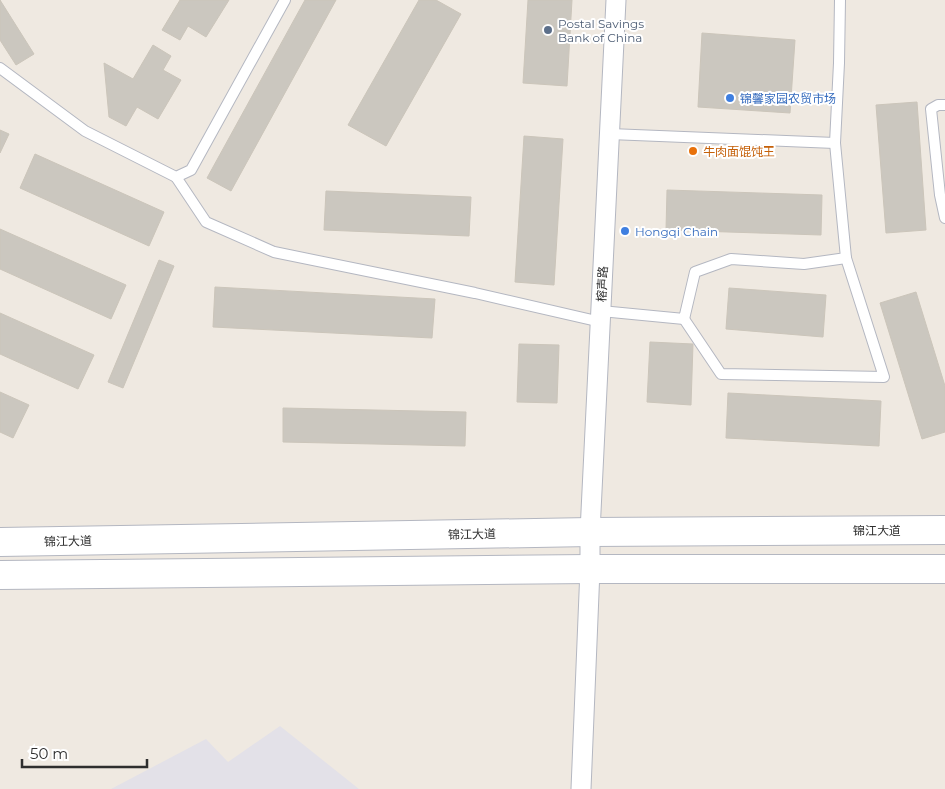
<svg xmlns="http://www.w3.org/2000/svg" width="945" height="789" font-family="Montserrat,'Noto Sans SC',sans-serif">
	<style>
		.industrial { fill: #e3e1e8 }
		.building { fill: #cbc7bf; stroke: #cbc5ba }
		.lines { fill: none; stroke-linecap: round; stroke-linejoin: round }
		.lane-casing { stroke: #b4b7c1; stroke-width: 12 }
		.street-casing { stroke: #b4b7c1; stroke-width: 21 }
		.secondary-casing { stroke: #b4b7c1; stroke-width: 30 }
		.lane { stroke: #fff; stroke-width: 10 }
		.street { stroke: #fff; stroke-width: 19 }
		.secondary { stroke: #fff; stroke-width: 28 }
		.service-dot { fill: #5c6f8a; stroke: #fff; stroke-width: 2 }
		.shop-dot { fill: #3f7fe0; stroke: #fff; stroke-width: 2 }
		.food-dot { fill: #e8710a; stroke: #fff; stroke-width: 2 }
		.labels { text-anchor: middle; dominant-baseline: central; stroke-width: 4; stroke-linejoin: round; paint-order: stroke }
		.service-label { font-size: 12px; fill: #4e5e75; stroke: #fff; text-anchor: start }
		.shop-label { font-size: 12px; fill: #366cbe; stroke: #fff; text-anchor: start }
		.food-label { font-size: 12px; fill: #c56008; stroke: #fff; text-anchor: start }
		.street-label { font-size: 12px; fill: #2e2e2e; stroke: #fff }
	</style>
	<rect width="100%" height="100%" fill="#efe9e1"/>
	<!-- industrial -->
	<path class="industrial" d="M280,726L359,789H111L206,739L228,762Z"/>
	<!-- building -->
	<g class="building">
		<path d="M0,0L34,54L16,65L0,40Z"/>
		<path d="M180,0H229L206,37L188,26L180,40L162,30Z"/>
		<path d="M305,0H336L231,191L207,178Z"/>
		<path d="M419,0H436L461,14L386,146L348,125Z"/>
		<path d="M528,0H572L567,86L523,83Z"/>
		<path d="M702,33L795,40L790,113L698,107Z"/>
		<path d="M153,45L171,56L163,70L181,80L158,119L137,107L126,126L109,117L104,63L133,79Z"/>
		<path d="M917,102L926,230L886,233L876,105Z"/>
		<path d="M0,130L9,134L0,153Z"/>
		<path d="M524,136L563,139L554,285L515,282Z"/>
		<path d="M35,154L164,212L149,246L20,188Z"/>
		<path d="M667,190L822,195L821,235L666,230Z"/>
		<path d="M326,191L471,197L469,236L324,230Z"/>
		<path d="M0,229L126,285L111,319L0,269Z"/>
		<path d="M159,260L174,266L123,388L108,382Z"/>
		<path d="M215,287L435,299L432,338L213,327Z"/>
		<path d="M729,288L826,295L823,337L726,329Z"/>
		<path d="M916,292L945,386V432L922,439L880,303Z"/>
		<path d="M0,313L94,355L78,389L0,354Z"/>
		<path d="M650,342L693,344L691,405L647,402Z"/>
		<path d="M519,344L559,345L557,403L517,402Z"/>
		<path d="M0,392L29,405L13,438L0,432Z"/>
		<path d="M728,393L881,401L879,446L726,438Z"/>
		<path d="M283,408L466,412L465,446L283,442Z"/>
	</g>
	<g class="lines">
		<defs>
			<g id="lane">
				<path d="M0,68L85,131L176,177L191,170L285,0"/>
				<path d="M945,105H938L931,109L940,195L945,218"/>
				<path d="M610,134L835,143"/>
				<path d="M176,177L206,222L274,252L475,293L601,322"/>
				<path d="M601,311L684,319L695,272L731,259L804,264L846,258L835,143L839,63L840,0"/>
				<path d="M684,319L721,374L884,377L846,258"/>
			</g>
			<path id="street" d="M581,789L590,569V532L616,0"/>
			<g id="secondary">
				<path d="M0,542L590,532L945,530"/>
				<path d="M0,575L590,569H945"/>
			</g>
		</defs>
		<!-- lane casing -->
		<use href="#lane" class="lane-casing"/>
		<!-- street casing -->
		<use href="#street" class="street-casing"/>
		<!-- secondary casing -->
		<use href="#secondary" class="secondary-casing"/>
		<!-- lane -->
		<use href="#lane" class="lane"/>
		<!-- street -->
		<use href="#street" class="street"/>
		<!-- secondary -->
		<use href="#secondary" class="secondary"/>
	</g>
	<!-- markers -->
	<circle class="service-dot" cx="548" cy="30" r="5"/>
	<g class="shop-dot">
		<circle cx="730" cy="98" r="5"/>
		<circle cx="625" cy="231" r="5"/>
	</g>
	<circle class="food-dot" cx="693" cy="151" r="5"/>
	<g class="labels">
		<!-- service labels -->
		<g class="service-label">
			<text x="558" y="23">Postal Savings<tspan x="558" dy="14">Bank of China</tspan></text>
		</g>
		<!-- shop labels -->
		<g class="shop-label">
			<text x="740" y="98">锦馨家园农贸市场</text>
			<text x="635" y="231">Hongqi Chain</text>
		</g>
		<!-- food labels -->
		<g class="food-label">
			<text x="703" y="151">牛肉面馄饨王</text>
		</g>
		<!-- street labels -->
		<g class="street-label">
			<text transform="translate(602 284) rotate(-87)">榕声路</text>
			<text x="877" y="530">锦江大道</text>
			<text transform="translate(472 534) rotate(-1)">锦江大道</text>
			<text transform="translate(68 541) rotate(-1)">锦江大道</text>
		</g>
	</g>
	<!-- scale -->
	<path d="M22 759v8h125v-8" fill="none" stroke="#2e2e2e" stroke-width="2.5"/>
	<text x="30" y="759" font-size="15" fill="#2e2e2e" stroke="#ffffff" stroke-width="4" paint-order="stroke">50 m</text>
</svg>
